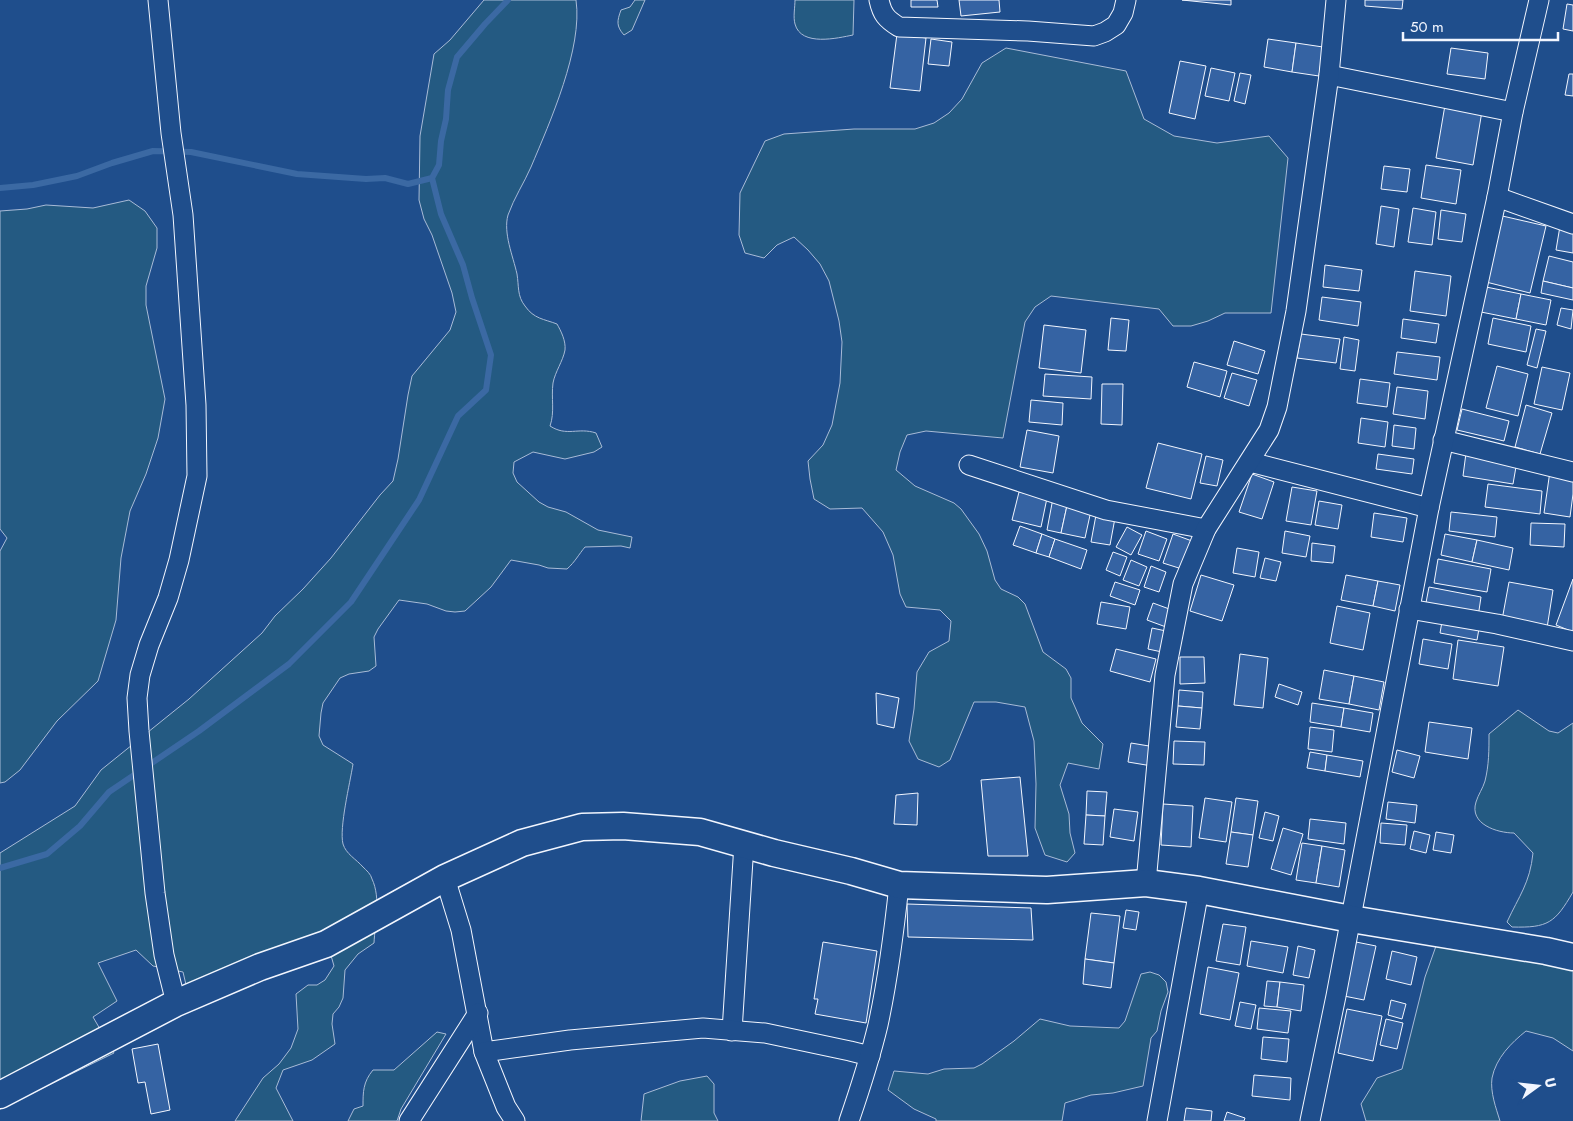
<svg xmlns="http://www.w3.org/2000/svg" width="1573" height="1121" font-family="Jost,sans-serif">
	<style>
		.green { fill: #245a82; stroke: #a8bbd7 }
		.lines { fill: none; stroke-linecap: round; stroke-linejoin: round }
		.stream { stroke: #3b69a3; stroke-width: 6 }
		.building { fill: #3563a3; stroke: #f2f6ff }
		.minor-casing { stroke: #f2f6ff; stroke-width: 21 }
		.secondary-casing { stroke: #f2f6ff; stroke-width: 29 }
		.minor { stroke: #1f4e8c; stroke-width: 19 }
		.secondary { stroke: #1f4e8c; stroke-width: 26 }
	</style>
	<rect width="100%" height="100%" fill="#1f4e8c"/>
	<!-- green -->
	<g class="green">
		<path d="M484,0H576C583,48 550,122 531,167C524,183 514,198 508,215C503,233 513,256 517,274C519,286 517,296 525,306C534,319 544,319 557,324C561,331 566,341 565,350C563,361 555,372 553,383C551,398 555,412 550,426C567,437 578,427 596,433L602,447L594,452L565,459L533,452L514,462L513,473L517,482L539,502L548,507L566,512L598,530L632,537L630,548L621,546L585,547C579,554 575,562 567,569L548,568L539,565L511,560L491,587L465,611L455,612L446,611L427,604L399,600L378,629L374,637L376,666L369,671L349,674L340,678L323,703L321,713L319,736L323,745L353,764C350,783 339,828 343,844C346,854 356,859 363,867C366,870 371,874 372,879C381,898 375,923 374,943L358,954L345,970L343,998L339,1007L333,1014L332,1024L335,1044L312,1060L283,1070L276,1088L293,1121H235L263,1078L279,1064L291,1048L298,1029L296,994L308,985H317L325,980L334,966L330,952L191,1006L183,972L153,966L136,950L98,963L117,1001L93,1017L114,1053L0,1109V853L75,806L101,770L189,699L262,633L275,616L303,589L331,558L380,495L393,481L398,459L408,395L412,376L450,330L456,312L452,293L432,235L424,219L419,200L420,136L434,54L450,40Z"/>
		<path d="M635,0H645L632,30L624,35C616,26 617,21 621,10L630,7Z"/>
		<path d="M795,0H854L853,35C838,38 801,47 795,24C793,17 795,7 795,0Z"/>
		<path d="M1006,48L1126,71L1144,119L1174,136L1217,143L1269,136L1288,158L1271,313H1225L1208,321L1191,326H1173L1159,309L1051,296L1035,307L1025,322L1003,438L926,431L907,435L900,452L896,470L915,486L954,503L961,509L979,534L987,551L995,580L1001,589L1018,597L1025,604L1043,652L1066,669L1071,678V698L1082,723L1103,744L1099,769L1068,763L1060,785L1069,814L1070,833L1075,853L1067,862L1045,855L1035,828L1036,784L1034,741L1025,707L996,702H974L950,760L939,767L918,759L909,741L914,709L917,672L929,652L949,641L951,621L940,610L906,607L900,594L893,555L883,532L862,508L830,509L814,499L810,479L808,461L823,445L832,425L840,383L842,342L839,321L829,281L820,264L808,250L794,237L777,245L764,258L745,253L739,235L740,193L765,141L784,134L854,129H915L934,123L949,113L962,99L982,63Z"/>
		<path d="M129,200L145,211L157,228V248L146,286V305L165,399L158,438L146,474L130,511L121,558L116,620L98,681L57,721L20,770L5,782L0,783V551L7,538L0,529V211L27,209L46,205L93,208Z"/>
		<path d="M1518,710L1549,731L1558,733L1573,723V892C1555,923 1548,928 1512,927L1507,922C1519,896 1530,883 1533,853L1514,833C1497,833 1469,824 1476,802C1478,795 1483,788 1485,781C1489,765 1489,750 1489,734Z"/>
		<path d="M1436,946L1573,968V1051L1553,1038L1526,1031C1511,1043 1496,1058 1492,1078C1490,1092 1496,1108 1500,1121H1366L1361,1104L1377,1078L1402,1069L1425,977Z"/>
		<path d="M1150,972L1159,975L1166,982L1168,992L1161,1011L1157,1031L1151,1038L1143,1086L1113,1093L1091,1095L1065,1103L1062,1121H936V1119L914,1109L888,1090L894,1071L928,1074L944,1069L974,1068L982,1064L1014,1041L1040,1019L1070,1026L1119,1028L1125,1021L1141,974Z"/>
		<path d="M437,1032L446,1034L401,1109L397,1121H348L354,1109L363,1106C363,1092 363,1082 373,1070H394Z"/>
		<path d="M707,1076L714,1084V1113L718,1121H641L644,1094L680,1081Z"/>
	</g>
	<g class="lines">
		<!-- stream -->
		<g class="stream">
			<path d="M0,188L33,185L77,176L112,163L153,151L191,152L297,174L366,179L385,178L408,184L432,178"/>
			<path d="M0,868L47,854L80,826L109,792L199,731L289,664L351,602L419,500L458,416L486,390L491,355L472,298L463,265L441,214L432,178L439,165L441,141L446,119L448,90L457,57L485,24L508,0"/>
		</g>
	</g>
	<!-- building -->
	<g class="building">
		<path d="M911,0H937L938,7H911Z"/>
		<path d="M959,0H999L1000,12L961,16Z"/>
		<path d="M1182,0H1231V5Z"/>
		<path d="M1365,0H1403L1402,9L1365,6Z"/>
		<path d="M1567,4L1573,5V31L1563,29Z"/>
		<path d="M897,34L926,38L920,91L890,88Z"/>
		<path d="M931,39L952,42L949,66L928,64Z"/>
		<path d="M1268,39L1296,43L1292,72L1264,67Z"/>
		<path d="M1296,43L1323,47L1319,76L1292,72Z"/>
		<path d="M1451,48L1488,53L1485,79L1447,74Z"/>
		<path d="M1180,61L1206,66L1195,119L1169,113Z"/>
		<path d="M1211,68L1235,73L1229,101L1205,96Z"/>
		<path d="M1240,73L1251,75L1245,104L1234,101Z"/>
		<path d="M1569,74H1573V96L1565,95Z"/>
		<path d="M1445,105L1482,111L1473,165L1436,158Z"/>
		<path d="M1426,165L1461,170L1456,204L1421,198Z"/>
		<path d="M1384,166L1410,169L1407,192L1381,189Z"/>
		<path d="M1381,206L1399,209L1394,247L1376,244Z"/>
		<path d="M1413,208L1436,212L1432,245L1408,242Z"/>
		<path d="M1441,210L1466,214L1462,242L1438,239Z"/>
		<path d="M1498,215L1546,226L1530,293L1482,281Z"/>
		<path d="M1560,226L1573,229V253L1556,250Z"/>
		<path d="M1549,256L1573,262V288L1543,281Z"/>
		<path d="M1325,265L1362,270L1359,291L1323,287Z"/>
		<path d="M1415,271L1451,276L1446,316L1410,311Z"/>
		<path d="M1543,281L1573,288V300L1541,293Z"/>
		<path d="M1481,286L1521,294L1516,319L1476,311Z"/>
		<path d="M1521,294L1551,300L1546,325L1516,319Z"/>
		<path d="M1322,297L1361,302L1358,326L1319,320Z"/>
		<path d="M1561,308L1573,310L1571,329L1557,325Z"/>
		<path d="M1111,318L1129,320L1126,351L1108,350Z"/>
		<path d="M1493,318L1531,326L1526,352L1488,344Z"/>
		<path d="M1403,319L1439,324L1436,343L1401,338Z"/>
		<path d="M1044,325L1086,330L1081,373L1039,368Z"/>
		<path d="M1536,329L1546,331L1537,368L1527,365Z"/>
		<path d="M1301,334L1340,339L1336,363L1297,358Z"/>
		<path d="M1344,337L1359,340L1355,371L1340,369Z"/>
		<path d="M1234,341L1265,351L1258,374L1227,365Z"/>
		<path d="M1397,352L1440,357L1437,380L1394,374Z"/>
		<path d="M1194,362L1227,371L1220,397L1187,387Z"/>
		<path d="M1497,366L1528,374L1518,416L1486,408Z"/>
		<path d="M1542,367L1570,373L1562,410L1534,404Z"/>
		<path d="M1232,373L1257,380L1249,406L1224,398Z"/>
		<path d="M1045,374L1092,377L1091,399L1043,396Z"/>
		<path d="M1360,379L1390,383L1387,407L1357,403Z"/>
		<path d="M1102,384H1123L1122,425L1101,424Z"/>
		<path d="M1397,387L1428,391L1425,419L1393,414Z"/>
		<path d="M1031,400L1063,403L1062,425L1029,422Z"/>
		<path d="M1526,405L1552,413L1540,454L1515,447Z"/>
		<path d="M1462,409L1509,421L1504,441L1457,430Z"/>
		<path d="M1361,418L1388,422L1385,447L1358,443Z"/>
		<path d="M1394,425L1416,428L1414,449L1392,446Z"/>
		<path d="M1027,430L1059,436L1053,473L1020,467Z"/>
		<path d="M1158,443L1202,454L1191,499L1146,488Z"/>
		<path d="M1466,453L1517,461L1513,484L1463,476Z"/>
		<path d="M1378,454L1414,459L1412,474L1376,469Z"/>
		<path d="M1206,456L1223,460L1217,486L1200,483Z"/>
		<path d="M1550,471L1573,475V494L1570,517L1544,513Z"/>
		<path d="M1252,474L1274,482L1262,519L1239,512Z"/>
		<path d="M1488,484L1542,491L1540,514L1485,507Z"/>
		<path d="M1292,487L1317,491L1311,525L1286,521Z"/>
		<path d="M1019,492L1047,498L1041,527L1012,520Z"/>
		<path d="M1053,498L1068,501L1061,533L1047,530Z"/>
		<path d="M1068,501L1092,506L1085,538L1061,533Z"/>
		<path d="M1319,501L1342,505L1338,529L1315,525Z"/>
		<path d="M1451,512L1497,517L1495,537L1449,531Z"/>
		<path d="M1374,513L1407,518L1403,542L1371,537Z"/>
		<path d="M1096,515L1115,518L1110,545L1091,542Z"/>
		<path d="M1531,523L1565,524L1564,547L1530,545Z"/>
		<path d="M1020,526L1042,534L1036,553L1013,545Z"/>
		<path d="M1127,527L1142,535L1131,555L1116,547Z"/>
		<path d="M1146,531L1167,539L1159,561L1138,554Z"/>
		<path d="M1285,531L1310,536L1306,557L1282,553Z"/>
		<path d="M1042,534L1055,539L1049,557L1036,553Z"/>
		<path d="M1173,534L1192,541L1182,569L1163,563Z"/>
		<path d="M1445,534L1477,540L1472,562L1441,555Z"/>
		<path d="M1055,539L1087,550L1081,569L1049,557Z"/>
		<path d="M1477,540L1513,548L1509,570L1472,562Z"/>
		<path d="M1312,543L1335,546L1333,563L1311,561Z"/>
		<path d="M1237,548L1259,552L1255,577L1233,573Z"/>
		<path d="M1113,552L1127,557L1120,576L1106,570Z"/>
		<path d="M1265,558L1281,562L1276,581L1260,578Z"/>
		<path d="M1438,559L1491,569L1487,592L1434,583Z"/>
		<path d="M1131,560L1147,567L1139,586L1123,580Z"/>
		<path d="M1151,566L1166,572L1159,592L1144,587Z"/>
		<path d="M1201,575L1234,585L1222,621L1190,611Z"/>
		<path d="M1346,575L1378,581L1373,606L1341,600Z"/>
		<path d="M1573,579V632L1556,625Z"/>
		<path d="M1378,581L1400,585L1395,611L1373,606Z"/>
		<path d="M1115,582L1140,590L1135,605L1110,596Z"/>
		<path d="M1509,582L1553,590L1547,628L1502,620Z"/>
		<path d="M1429,587L1481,597L1478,617L1425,608Z"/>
		<path d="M1101,602L1130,607L1126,629L1097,624Z"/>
		<path d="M1153,603L1172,610L1166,627L1147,620Z"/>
		<path d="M1337,606L1370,613L1363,650L1330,643Z"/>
		<path d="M1443,616L1480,623L1477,640L1440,633Z"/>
		<path d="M1152,628L1166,631L1162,652L1148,649Z"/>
		<path d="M1423,639L1452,644L1448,669L1419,664Z"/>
		<path d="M1458,640L1504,647L1498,686L1453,679Z"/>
		<path d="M1116,649L1156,659L1150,682L1110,671Z"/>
		<path d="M1240,654L1268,658L1263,708L1234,705Z"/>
		<path d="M1180,657H1204L1205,683L1180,684Z"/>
		<path d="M1324,670L1354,676L1349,704L1319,699Z"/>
		<path d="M1354,676L1384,682L1379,710L1349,704Z"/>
		<path d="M1279,684L1302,692L1298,705L1275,697Z"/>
		<path d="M1179,690L1203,692L1202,708L1178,706Z"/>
		<path d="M876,693L899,698L894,728L877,724Z"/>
		<path d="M1312,703L1344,708L1341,727L1310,722Z"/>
		<path d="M1178,706L1202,708L1200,729L1176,727Z"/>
		<path d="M1344,708L1373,713L1370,732L1341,727Z"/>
		<path d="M1429,722L1472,728L1468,759L1425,752Z"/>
		<path d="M1310,727L1334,730L1332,752L1308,749Z"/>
		<path d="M1174,741L1205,742L1204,765L1173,764Z"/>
		<path d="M1131,743L1155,747L1152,766L1128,762Z"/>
		<path d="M1397,750L1420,756L1414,778L1392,772Z"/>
		<path d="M1310,752L1327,755L1325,771L1307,768Z"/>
		<path d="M1327,755L1363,761L1360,777L1325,771Z"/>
		<path d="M1020,777L1028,856H988L981,780Z"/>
		<path d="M1087,791L1107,792L1105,816L1086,815Z"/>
		<path d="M918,793L917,825L894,824L896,795Z"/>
		<path d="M1205,798L1232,802L1226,842L1199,838Z"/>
		<path d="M1236,798L1258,801L1253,835L1231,832Z"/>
		<path d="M1388,802L1417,805L1415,823L1386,819Z"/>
		<path d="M1163,804L1193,806L1191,847L1161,845Z"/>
		<path d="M1114,809L1138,812L1134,841L1110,837Z"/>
		<path d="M1265,812L1279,816L1273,841L1259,838Z"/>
		<path d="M1086,815L1105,816L1103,845L1084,844Z"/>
		<path d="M1310,819L1346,823L1344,844L1308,839Z"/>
		<path d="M1381,823L1407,825L1405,845L1380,843Z"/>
		<path d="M1283,828L1303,834L1291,875L1271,869Z"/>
		<path d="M1414,831L1430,835L1426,853L1410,849Z"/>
		<path d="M1231,832L1253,835L1248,867L1226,864Z"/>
		<path d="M1436,832L1454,835L1451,853L1433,850Z"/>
		<path d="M1302,843L1322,846L1316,883L1296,880Z"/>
		<path d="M1322,846L1345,850L1339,887L1316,883Z"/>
		<path d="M907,904L1031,908L1033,940L908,937Z"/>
		<path d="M1126,910L1139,912L1136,930L1123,928Z"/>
		<path d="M1091,913L1120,916L1114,963L1085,959Z"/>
		<path d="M1223,924L1246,927L1240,965L1216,961Z"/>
		<path d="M1251,941L1288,947L1283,973L1247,966Z"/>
		<path d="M823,942L877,951L866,1023L815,1014L818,999H814Z"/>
		<path d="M1356,942L1376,946L1364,1000L1344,996Z"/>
		<path d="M1298,946L1315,950L1309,978L1293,975Z"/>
		<path d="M1392,951L1417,957L1411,985L1386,979Z"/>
		<path d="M1085,959L1114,963L1111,988L1083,984Z"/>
		<path d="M1208,967L1239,973L1230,1020L1200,1014Z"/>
		<path d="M1267,981L1280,982L1277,1007L1264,1006Z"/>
		<path d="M1280,982L1304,985L1301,1011L1277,1007Z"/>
		<path d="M1391,1000L1406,1004L1402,1019L1388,1015Z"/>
		<path d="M1240,1002L1256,1005L1251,1029L1235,1026Z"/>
		<path d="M1259,1008L1291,1011L1288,1033L1257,1029Z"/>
		<path d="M1347,1009L1382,1016L1373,1061L1338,1053Z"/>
		<path d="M1386,1019L1403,1023L1397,1049L1380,1045Z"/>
		<path d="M1263,1037L1289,1039L1287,1062L1261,1059Z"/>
		<path d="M158,1044L170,1110L151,1114L145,1082L138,1083L132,1049Z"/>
		<path d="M1254,1075L1291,1078L1290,1100L1252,1096Z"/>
		<path d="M1186,1108L1212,1111L1211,1121H1184Z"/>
		<path d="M1227,1112L1245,1118L1244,1121H1224Z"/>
	</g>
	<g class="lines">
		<defs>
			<g id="minor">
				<path d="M158,0L171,133L183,215L196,405L197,476L179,560L168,598L149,645L140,675L137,698L139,731L155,893L164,955L176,1003"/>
				<path d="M879,0C882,14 886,19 899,27L1028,31L1094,36L1105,32L1116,25L1123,13L1126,0"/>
				<path d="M1329,75L1513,112"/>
				<path d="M1497,197L1573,224"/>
				<path d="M1443,440L1573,472"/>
				<path d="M1250,462L1429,508"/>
				<path d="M969,465L1106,510L1206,529"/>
				<path d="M1409,609L1497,624L1573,641"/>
				<path d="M445,878L461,930L484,1052L506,1107L515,1121"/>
				<path d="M1146,883L1165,675L1183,584L1206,529L1269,430L1277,407L1296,311L1329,75L1336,0"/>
				<path d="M732,1031L744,844"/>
				<path d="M484,1052L570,1040L703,1028L765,1033L850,1051L870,1056"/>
				<path d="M409,1121L478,1013"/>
				<path d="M849,1121C860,1089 870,1058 878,1025C888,979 894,932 899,885"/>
				<path d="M1157,1121L1199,890"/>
				<path d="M1310,1121L1336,996L1429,508L1497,197L1513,112L1539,0"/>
			</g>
			<path id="secondary" d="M0,1095L176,1003L260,967L326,944L445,878L522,843L582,827L623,826L700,832L774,853L851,871L899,885L1047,890L1146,883L1199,890L1351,919L1546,951L1573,957"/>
		</defs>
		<!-- minor casing -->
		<use href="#minor" class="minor-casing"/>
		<!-- secondary casing -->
		<use href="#secondary" class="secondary-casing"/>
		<!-- minor -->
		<use href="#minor" class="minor"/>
		<!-- secondary -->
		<use href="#secondary" class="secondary"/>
	</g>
	<!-- north arrow -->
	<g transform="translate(1538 1086) rotate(75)" stroke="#1f4e8c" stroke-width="4" paint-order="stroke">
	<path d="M0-4L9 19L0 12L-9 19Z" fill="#f2f6ff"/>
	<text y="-8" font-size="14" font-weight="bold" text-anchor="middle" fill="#f2f6ff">U</text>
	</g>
	<!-- scale -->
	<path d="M1403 32v8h155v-8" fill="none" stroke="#f2f6ff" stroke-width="2.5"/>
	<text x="1410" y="32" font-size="15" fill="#f2f6ff" stroke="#1f4e8c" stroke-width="4" paint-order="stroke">50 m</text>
</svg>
